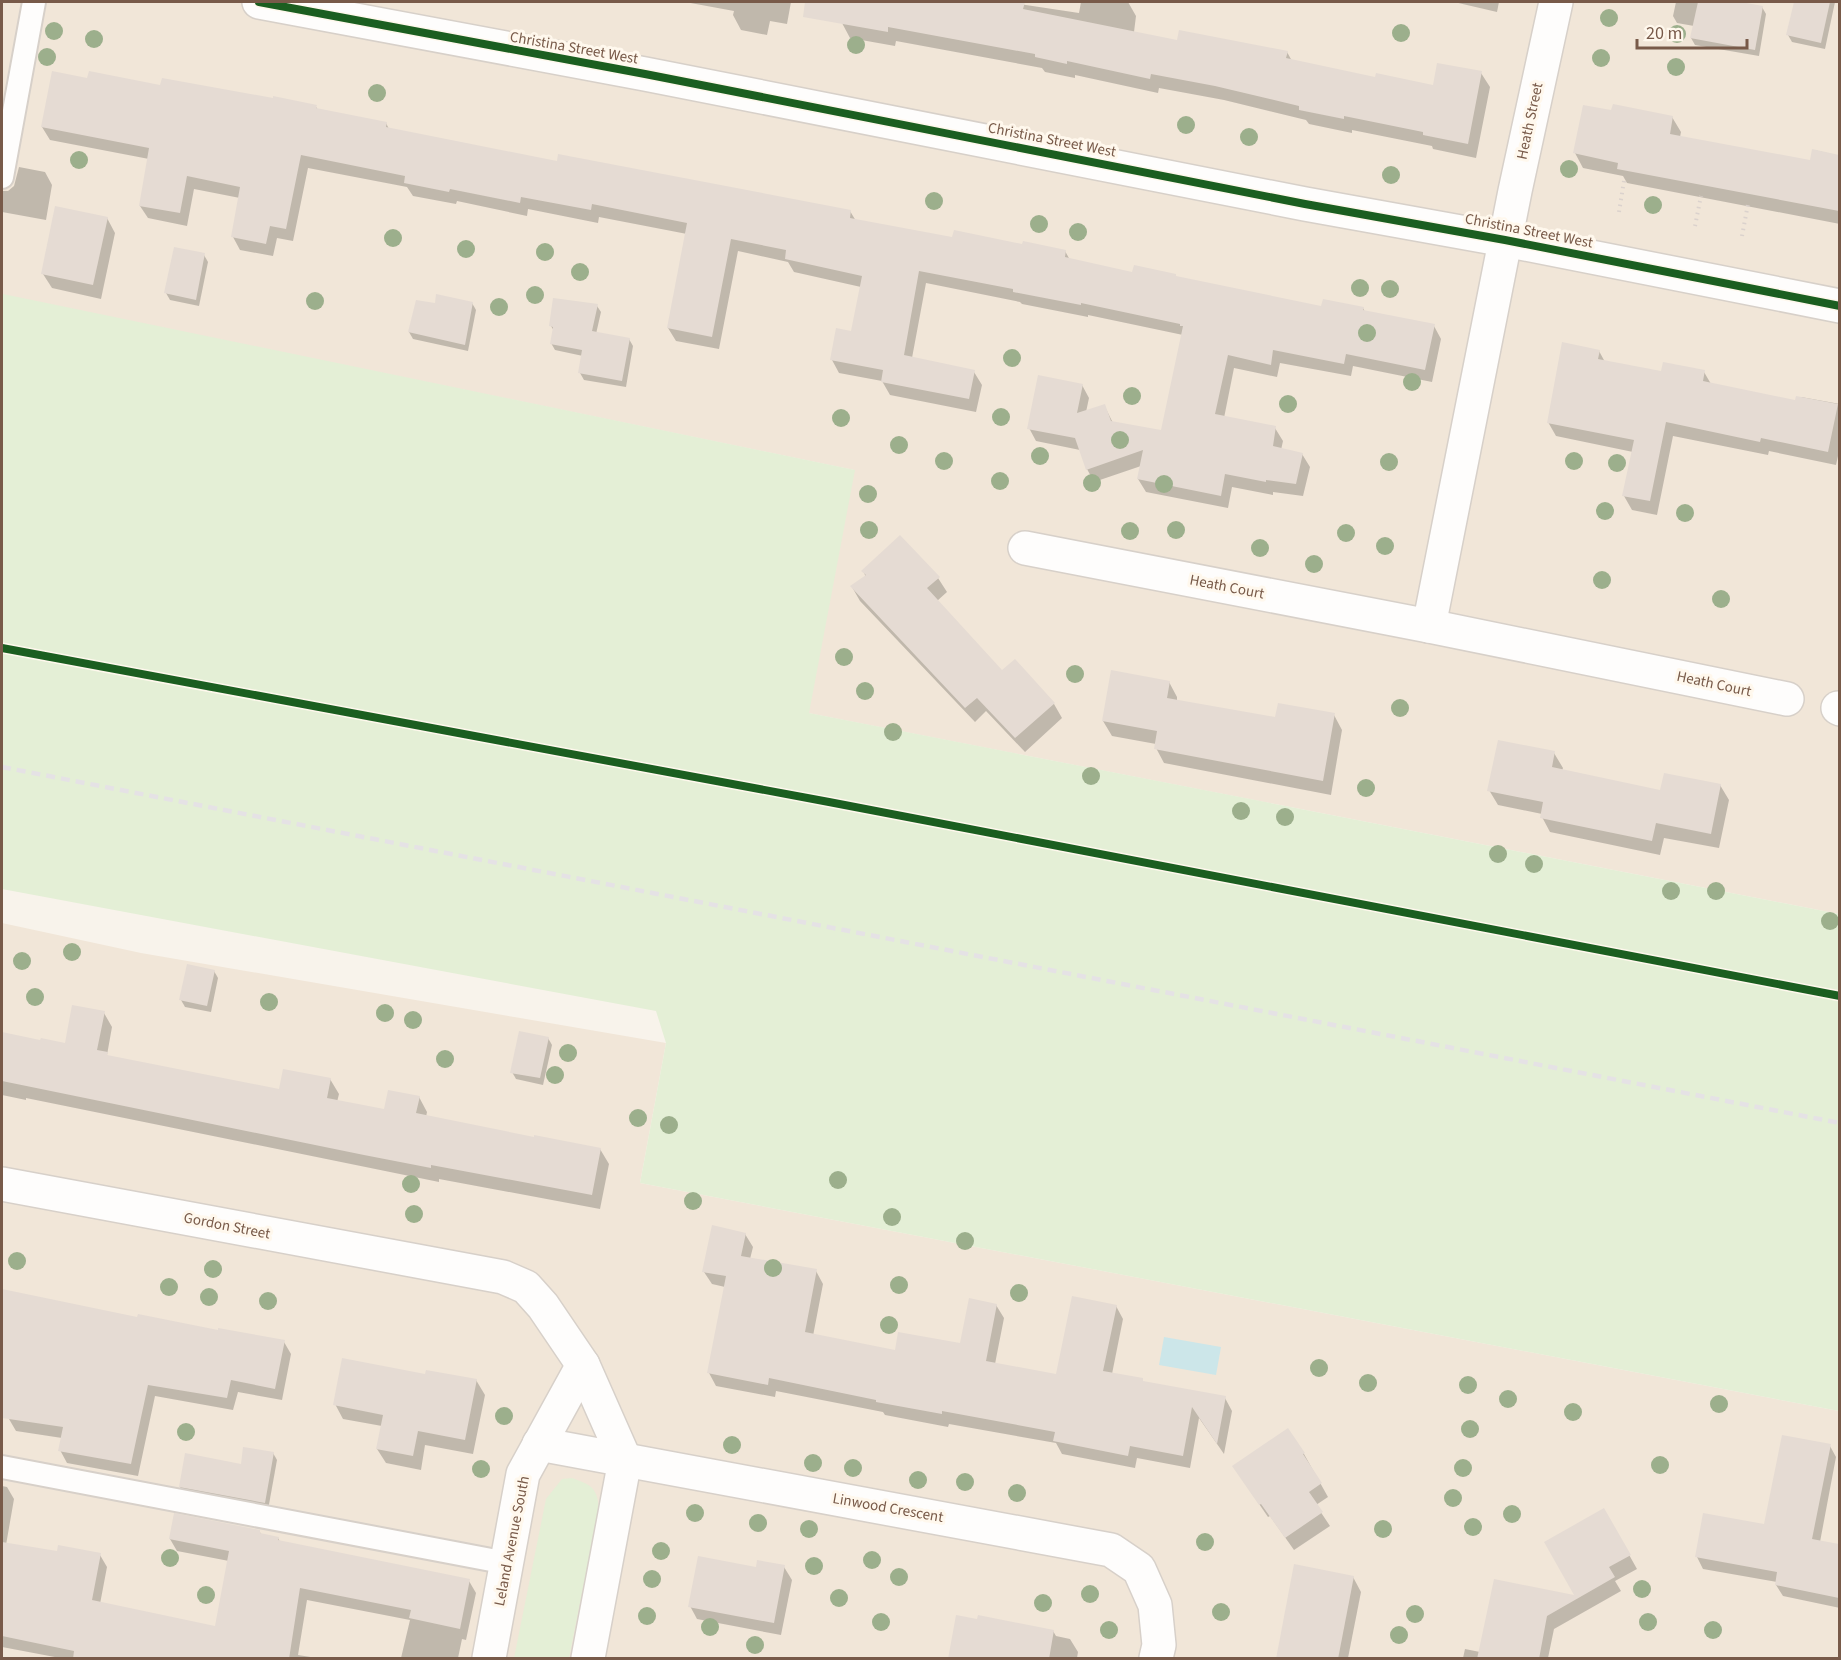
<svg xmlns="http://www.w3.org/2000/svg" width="1841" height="1660" font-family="'Source Sans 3',sans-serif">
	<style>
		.residential { fill: #f1e6d8 }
		.green { fill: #e4efd6 }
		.water { fill: #cce6e9 }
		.shadow { fill: #0003 }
		.building { fill: #e5dbd3 }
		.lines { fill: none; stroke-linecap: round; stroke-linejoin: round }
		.service-casing { stroke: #d7d0c9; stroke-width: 26 }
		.minor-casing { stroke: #d7d0c9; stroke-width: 36 }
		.path { stroke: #dbd2cd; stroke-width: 4; stroke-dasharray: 1.5 4.5; stroke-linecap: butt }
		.service { stroke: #fefdfc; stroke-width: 22 }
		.minor { stroke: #fefdfc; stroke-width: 33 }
		.rail { stroke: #e5e2e5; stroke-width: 4.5; stroke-dasharray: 9 6; stroke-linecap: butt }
		.cycleway-casing { stroke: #fff8ed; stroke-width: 11 }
		.cycleway { stroke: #1b5e20; stroke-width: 8 }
		.tree { fill: #9caf8c }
		.labels { text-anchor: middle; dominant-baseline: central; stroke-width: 6; stroke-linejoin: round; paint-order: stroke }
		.street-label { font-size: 15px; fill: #785a49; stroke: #fff8ed }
	</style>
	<rect width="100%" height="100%" fill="#f8f3eb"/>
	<!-- residential -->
	<g class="residential">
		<path d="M2,2H1839V914L808,713L854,470L3,295L2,301Z"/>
		<path d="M2,923L141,953L666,1043L640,1183L1839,1411V1658H2Z"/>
	</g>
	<!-- green -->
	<g class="green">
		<path d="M3,294L855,470L809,713L1839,914V1411L640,1183L666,1043L656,1011L2,889V301Z"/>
		<path d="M572,1478C591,1485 597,1487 599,1508L569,1658H514L546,1499L562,1479Z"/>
	</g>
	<!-- water -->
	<path class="water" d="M1164,1337L1221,1347L1216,1375L1159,1365Z"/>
	<!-- shadow -->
	<g class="shadow">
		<path d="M685,2H791L787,24L770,21L767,35L741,30L733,15L734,11Z"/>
		<path d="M846,2H1007L1079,13L1081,2H1128L1136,16L1134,32L1178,42L1287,52L1292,61L1376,79L1434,87L1481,73L1490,87L1476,158L1433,149L1432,146L1352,130V133L1309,124L1306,120L1224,100L1159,88L1158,93L1075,75V78L1045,72L1042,68L896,41L895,46L850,38L842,23Z"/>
		<path d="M1454,2H1499L1497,12Z"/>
		<path d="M1676,2H1733L1762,7L1766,14L1759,56L1695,45L1691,38L1694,26L1677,23L1673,16Z"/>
		<path d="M1795,2H1835L1825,49L1792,42L1788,35Z"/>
		<path d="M88,80L162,87L316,107L318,110L386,123L389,129L558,163L850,211L856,221L953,239L1065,251L1070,260L1133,274L1177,278L1323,308H1363L1365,312L1434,326L1441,339L1432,382L1353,366L1351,376L1280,363L1277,377L1234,368L1224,418L1275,428L1283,441L1281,450L1302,454L1310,467L1303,496L1273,492V495L1232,487L1228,508L1146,492L1138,479L1141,466L1094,482L1087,469L1080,450L1036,441L1029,428L1082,385L1089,398L1086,412L1104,405L1113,423L1162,432L1183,335L1088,315V317L1022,304L1020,302L926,283L912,358L974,372L982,385L976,412L890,395L882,381L839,373L832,360L853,333L861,287L794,272L788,262L738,251L719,349L676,341L668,328L687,234L599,217L598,223L528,209L527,216L457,201L456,204L413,196L407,187L308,168L293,241L277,238L273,256L240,250L233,237L240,198L194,189L187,226L148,218L140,206L149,159L50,140L42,127Z"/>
		<path d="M1613,112L1672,117L1681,132L1680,137L1811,162L1814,150L1840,156V224L1627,183L1623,176L1583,168L1575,153Z"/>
		<path d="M19,167L45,172L52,185L46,220L2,212V191H8L14,186Z"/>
		<path d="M107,218L115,233L101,299L52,288L43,274Z"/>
		<path d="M204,255L208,262L199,306L170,300L166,293Z"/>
		<path d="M472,303L476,310L468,351L413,339L409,332L436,305Z"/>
		<path d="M597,306L601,312L596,334L629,339L633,346L626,387L584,380L580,373L583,356L555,350L551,343L554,331L551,326Z"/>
		<path d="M1599,351L1605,362L1662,373L1704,372L1711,384L1796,402L1797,397H1801L1840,404V456H1838L1836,465L1769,451L1768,455L1673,436L1657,515L1632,510L1624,496L1633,452L1556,436L1548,422Z"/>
		<path d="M863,571L938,578L947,592L937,601L1002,673L1054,704L1062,718L1025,752L986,711L975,722L860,601L852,587L866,577Z"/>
		<path d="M1169,682L1177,697V701L1276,719L1334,715L1342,730L1331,795L1164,763L1156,748V744L1112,736L1103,721Z"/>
		<path d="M1554,753L1563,768L1562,771L1661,792L1720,785L1729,800L1719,848L1664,838L1660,855L1550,832L1542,817V814L1498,805L1489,790Z"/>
		<path d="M214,971L218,978L211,1012L185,1007L181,1000Z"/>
		<path d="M104,1013L112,1027L107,1055L108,1057L280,1091L330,1079L339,1094L337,1102L385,1111L419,1097L427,1112L426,1117L535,1139L600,1149L609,1164L600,1209L439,1179V1182L26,1098V1100L2,1095V1034L42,1042L66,1045Z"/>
		<path d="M548,1038L552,1045L543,1085L516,1079L512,1072Z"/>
		<path d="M745,1234L753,1247L750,1259L816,1271L823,1284L813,1336L896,1352L961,1345L996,1305L1004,1318L995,1364L1058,1376L1116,1306L1123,1319L1112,1374L1144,1383L1225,1398L1232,1411L1224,1454L1199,1418L1190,1468L1137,1458L1135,1468L1062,1454L1056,1443L949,1424L948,1427L885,1415L883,1412L776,1391L775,1397L716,1386L709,1373L725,1287L712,1284L704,1272Z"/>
		<path d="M2,1290L139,1319L284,1342L291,1354L282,1400L238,1392L233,1410L155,1396L138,1476L67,1463L60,1450L62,1438L16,1431L9,1419L18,1359L2,1356Z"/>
		<path d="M426,1376L476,1380L485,1395L473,1454L425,1445L421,1470L386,1463L377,1449L382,1426L343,1419L335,1404Z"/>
		<path d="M1288,1430L1304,1454L1328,1497L1316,1505L1330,1526L1294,1550L1270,1516L1268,1517L1242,1479Z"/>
		<path d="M1830,1446L1836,1457L1820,1542L1840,1545V1608L1783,1596L1776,1585L1777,1582L1703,1569L1697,1557L1765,1526Z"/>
		<path d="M273,1453L277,1460L268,1510L184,1494L180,1487Z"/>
		<path d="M2,1486L7,1487L14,1499L6,1545L58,1553L100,1555L107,1567L100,1604L216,1627L229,1561L177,1551L170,1539L259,1531L262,1535L278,1538L280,1542L469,1581L476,1593L466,1640L462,1639L458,1658H401L410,1620L307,1600L298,1655L317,1658H60L2,1647Z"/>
		<path d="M1604,1510L1637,1569L1615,1581L1621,1591L1554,1629L1548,1658H1463L1465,1649L1480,1652L1577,1597Z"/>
		<path d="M784,1567L792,1580L781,1635L697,1619L690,1606L757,1568Z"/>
		<path d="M1353,1577L1361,1592L1348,1658H1277Z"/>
		<path d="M1053,1631L1056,1636L1070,1639L1078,1652L1077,1658H949Z"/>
	</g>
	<!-- building -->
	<g class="building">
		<path d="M805,2H1025L1023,9L1177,40L1179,30L1288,51L1286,58L1375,77L1376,73L1433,85L1437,63L1482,71L1468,144L1423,135V132L1344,116V119L1299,110V106L1215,86L1151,74L1150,79L1067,61V64L1035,57V54L888,27V32L803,17Z"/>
		<path d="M1698,2H1741L1763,6L1755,50L1690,38Z"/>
		<path d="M1794,2H1830L1821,43L1786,35Z"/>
		<path d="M52,71L87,78L89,71L160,85L162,78L273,98V96L317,105L316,108L387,122L386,127L557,161L558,154L851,210L850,218L952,237L954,230L1022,244L1023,241L1066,250L1065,257L1132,272L1134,265L1176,274V276L1321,306L1323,299L1364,307L1363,310L1435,324L1425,370L1346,354L1344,364L1273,350L1271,365L1228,355L1215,414L1276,426L1273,446L1303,453L1296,484L1266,480V482L1225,474L1221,496L1137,479L1143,450L1086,470L1075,438L1027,429L1038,375L1083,384L1077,413L1105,404L1111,421L1161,430L1183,326H1180V324L1081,303V305L1013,292V289L919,271L904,355L975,370L969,399L881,382L883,370L830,360L836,328L851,331L862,276L785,259L786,250L731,239L712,337L667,328L687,223L592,204L591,210L521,197L520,203L450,189L449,192L404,183L405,176L301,155L286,229L270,226L266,244L231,237L240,187L187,176L180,213L139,206L149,148L41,127Z"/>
		<path d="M1613,104L1673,116L1670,134L1810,160L1812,149L1839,155V211L1617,169L1618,163L1573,153L1583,105L1611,110Z"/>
		<path d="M55,206L108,217L93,285L41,274Z"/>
		<path d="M174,247L205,253L196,300L164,293Z"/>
		<path d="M436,294L473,302L465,345L408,332L416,300L435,303Z"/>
		<path d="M553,298L598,304L592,331L630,338L622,381L578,373L582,350L550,344L553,327L549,326Z"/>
		<path d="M1562,342L1600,350L1598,359L1661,371L1663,362L1705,370L1703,381L1795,400L1796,396L1838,404L1828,452L1761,438L1760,442L1666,422L1650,501L1622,496L1634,440L1547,423Z"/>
		<path d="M900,535L940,577L927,588L1002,670L1015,659L1055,703L1015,738L977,698L965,708L850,586L866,575L861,571Z"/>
		<path d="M1111,670L1170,681L1167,698L1275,717L1278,703L1335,713L1323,781L1154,749L1157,731L1102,721Z"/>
		<path d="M1498,740L1555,751L1552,767L1660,790L1664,773L1721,784L1711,834L1656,823L1652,841L1540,818L1543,802L1487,791Z"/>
		<path d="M187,964L215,970L207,1006L179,1000Z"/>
		<path d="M72,1005L105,1011L97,1050L108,1052L107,1055L279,1089L283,1069L331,1078L327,1098L384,1109L388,1090L420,1096L416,1113L534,1137V1135L601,1148L592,1195L431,1165V1168L364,1155L2,1081V1032L40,1040L41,1038L65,1043Z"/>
		<path d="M519,1031L549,1037L540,1078L510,1073Z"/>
		<path d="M712,1225L746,1233L741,1256L817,1269L805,1332L895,1350L898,1332L960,1343L969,1298L997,1304L986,1361L1056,1374L1072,1296L1117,1305L1103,1371L1143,1378V1381L1226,1396L1217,1444L1192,1407L1183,1456L1130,1446L1128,1456L1053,1441L1055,1432L942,1411V1414L876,1402V1400L769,1378L768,1385L707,1373L726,1276L702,1272Z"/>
		<path d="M2,1289L137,1317L138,1314L218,1330V1328L285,1340L275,1389L231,1380L227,1398L148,1385L131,1464L58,1451L63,1427L2,1418Z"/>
		<path d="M342,1358L425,1374L426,1370L477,1379L465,1440L418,1431L413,1456L376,1449L383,1415L333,1405Z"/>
		<path d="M1288,1428L1305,1453L1303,1454L1322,1483L1309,1492L1323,1512L1285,1538L1261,1504L1259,1505L1232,1466Z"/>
		<path d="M1782,1435L1831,1444L1812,1539L1839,1544V1598L1775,1585L1777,1572L1695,1557L1703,1513L1764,1524Z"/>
		<path d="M243,1447L274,1452L265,1503L179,1487L185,1453L241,1464Z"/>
		<path d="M1604,1508L1631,1555L1609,1567L1615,1577L1547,1616L1539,1659H1477L1494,1579L1574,1595L1544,1542Z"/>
		<path d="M174,1513L260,1530V1533L279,1537L278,1540L470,1579L460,1629L409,1618L411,1610L300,1588L289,1659H73L74,1651L2,1636V1542L57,1551L58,1545L101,1553L92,1600L215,1626L229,1551L169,1539Z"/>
		<path d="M698,1556L756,1567L757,1560L785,1565L774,1623L688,1607Z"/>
		<path d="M1294,1564L1354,1576L1338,1659H1276Z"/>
		<path d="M956,1615L977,1619L978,1615L1054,1630L1049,1659H948Z"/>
	</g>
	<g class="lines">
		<defs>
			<g id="service">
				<path d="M2,177L34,2"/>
				<path d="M2,1467L507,1563"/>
			</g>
			<g id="minor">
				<path d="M259,2L645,74L1305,204L1505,240L1840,306"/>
				<path d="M1025,548L1429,626L1787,699"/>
				<path d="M1429,626L1515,191L1556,2"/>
				<path d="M1838,708L1840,709"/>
				<path d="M2,1184L503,1277L526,1287L543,1306L583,1365L625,1460L588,1658"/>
				<path d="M539,1444L1111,1550L1139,1569L1155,1605L1159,1645L1156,1658"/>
				<path d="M489,1658L523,1474L583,1365"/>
			</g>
		</defs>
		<!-- service casing -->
		<use href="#service" class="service-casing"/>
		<!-- minor casing -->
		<use href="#minor" class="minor-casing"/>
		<!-- path -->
		<g class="path">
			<path d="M1619,212L1624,181"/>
			<path d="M1695,226L1701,196"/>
			<path d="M1742,236L1748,204"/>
		</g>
		<!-- service -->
		<use href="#service" class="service"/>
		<!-- minor -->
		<use href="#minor" class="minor"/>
		<!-- rail -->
		<path class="rail" d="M2,767L1840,1123"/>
		<defs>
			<g id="cycleway">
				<path d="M259,2L645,74L1305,204L1505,240L1840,306"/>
				<path d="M2,648L829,802L1840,996"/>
			</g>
		</defs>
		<!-- cycleway casing -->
		<use href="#cycleway" class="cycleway-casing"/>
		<!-- cycleway -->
		<use href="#cycleway" class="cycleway"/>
	</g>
	<!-- trees -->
	<g class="tree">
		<circle cx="1609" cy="18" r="9"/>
		<circle cx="54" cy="31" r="9"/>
		<circle cx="1401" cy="33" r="9"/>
		<circle cx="1677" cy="34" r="9"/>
		<circle cx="94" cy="39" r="9"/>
		<circle cx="856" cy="45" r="9"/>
		<circle cx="47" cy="57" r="9"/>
		<circle cx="1601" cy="58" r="9"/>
		<circle cx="1676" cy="67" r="9"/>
		<circle cx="377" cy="93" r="9"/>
		<circle cx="1186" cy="125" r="9"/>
		<circle cx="1249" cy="137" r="9"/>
		<circle cx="79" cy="160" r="9"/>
		<circle cx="1569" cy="169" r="9"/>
		<circle cx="1391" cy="175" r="9"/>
		<circle cx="934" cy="201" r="9"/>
		<circle cx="1653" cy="205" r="9"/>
		<circle cx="1039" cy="224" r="9"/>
		<circle cx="1078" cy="232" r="9"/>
		<circle cx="393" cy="238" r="9"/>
		<circle cx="466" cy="249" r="9"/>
		<circle cx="545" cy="252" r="9"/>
		<circle cx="580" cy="272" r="9"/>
		<circle cx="1360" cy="288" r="9"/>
		<circle cx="1390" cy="289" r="9"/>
		<circle cx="535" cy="295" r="9"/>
		<circle cx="315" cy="301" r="9"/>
		<circle cx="499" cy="307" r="9"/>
		<circle cx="1367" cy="333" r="9"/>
		<circle cx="1012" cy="358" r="9"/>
		<circle cx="1412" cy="382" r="9"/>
		<circle cx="1132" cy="396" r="9"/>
		<circle cx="1288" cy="404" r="9"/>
		<circle cx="1001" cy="417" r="9"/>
		<circle cx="841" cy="418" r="9"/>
		<circle cx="1120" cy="440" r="9"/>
		<circle cx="899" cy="445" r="9"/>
		<circle cx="1040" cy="456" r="9"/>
		<circle cx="944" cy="461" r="9"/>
		<circle cx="1574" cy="461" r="9"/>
		<circle cx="1389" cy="462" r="9"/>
		<circle cx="1617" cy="463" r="9"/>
		<circle cx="1000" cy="481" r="9"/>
		<circle cx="1092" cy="483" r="9"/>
		<circle cx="1164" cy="484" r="9"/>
		<circle cx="868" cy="494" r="9"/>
		<circle cx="1605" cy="511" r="9"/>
		<circle cx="1685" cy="513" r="9"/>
		<circle cx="869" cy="530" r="9"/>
		<circle cx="1176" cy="530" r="9"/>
		<circle cx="1130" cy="531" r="9"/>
		<circle cx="1346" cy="533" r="9"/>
		<circle cx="1385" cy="546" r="9"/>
		<circle cx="1260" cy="548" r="9"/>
		<circle cx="1314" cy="564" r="9"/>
		<circle cx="1602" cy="580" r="9"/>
		<circle cx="1721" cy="599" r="9"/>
		<circle cx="844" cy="657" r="9"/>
		<circle cx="1075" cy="674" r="9"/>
		<circle cx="865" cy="691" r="9"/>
		<circle cx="1400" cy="708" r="9"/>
		<circle cx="893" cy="732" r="9"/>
		<circle cx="1091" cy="776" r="9"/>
		<circle cx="1366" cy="788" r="9"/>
		<circle cx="1241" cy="811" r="9"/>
		<circle cx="1285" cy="817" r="9"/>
		<circle cx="1498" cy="854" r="9"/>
		<circle cx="1534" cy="864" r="9"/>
		<circle cx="1671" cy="891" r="9"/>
		<circle cx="1716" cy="891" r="9"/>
		<circle cx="1830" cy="921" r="9"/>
		<circle cx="72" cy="952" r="9"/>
		<circle cx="22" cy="961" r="9"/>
		<circle cx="35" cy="997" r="9"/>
		<circle cx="269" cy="1002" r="9"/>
		<circle cx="385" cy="1013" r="9"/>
		<circle cx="413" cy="1020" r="9"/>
		<circle cx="568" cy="1053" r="9"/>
		<circle cx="445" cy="1059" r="9"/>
		<circle cx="555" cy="1075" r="9"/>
		<circle cx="638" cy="1118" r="9"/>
		<circle cx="669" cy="1125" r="9"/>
		<circle cx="838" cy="1180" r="9"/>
		<circle cx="411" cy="1184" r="9"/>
		<circle cx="693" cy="1201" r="9"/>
		<circle cx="414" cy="1214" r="9"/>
		<circle cx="892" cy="1217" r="9"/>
		<circle cx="965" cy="1241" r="9"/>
		<circle cx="17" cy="1261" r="9"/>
		<circle cx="773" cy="1268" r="9"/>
		<circle cx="213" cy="1269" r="9"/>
		<circle cx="899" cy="1285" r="9"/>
		<circle cx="169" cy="1287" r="9"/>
		<circle cx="1019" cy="1293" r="9"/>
		<circle cx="209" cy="1297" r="9"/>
		<circle cx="268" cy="1301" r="9"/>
		<circle cx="889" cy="1325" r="9"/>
		<circle cx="1319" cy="1368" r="9"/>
		<circle cx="1368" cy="1383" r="9"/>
		<circle cx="1468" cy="1385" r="9"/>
		<circle cx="1508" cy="1399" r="9"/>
		<circle cx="1719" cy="1404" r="9"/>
		<circle cx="1573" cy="1412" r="9"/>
		<circle cx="504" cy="1416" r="9"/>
		<circle cx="1470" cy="1429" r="9"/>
		<circle cx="186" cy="1432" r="9"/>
		<circle cx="732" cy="1445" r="9"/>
		<circle cx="813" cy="1463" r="9"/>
		<circle cx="1660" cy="1465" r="9"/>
		<circle cx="853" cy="1468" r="9"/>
		<circle cx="1463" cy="1468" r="9"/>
		<circle cx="481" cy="1469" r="9"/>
		<circle cx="918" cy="1480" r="9"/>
		<circle cx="965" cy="1482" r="9"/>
		<circle cx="1017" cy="1493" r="9"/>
		<circle cx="1453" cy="1498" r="9"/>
		<circle cx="695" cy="1513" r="9"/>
		<circle cx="1512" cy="1514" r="9"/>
		<circle cx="758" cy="1523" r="9"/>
		<circle cx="1473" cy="1527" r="9"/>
		<circle cx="809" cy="1529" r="9"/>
		<circle cx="1383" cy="1529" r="9"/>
		<circle cx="1205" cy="1542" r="9"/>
		<circle cx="661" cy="1551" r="9"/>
		<circle cx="170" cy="1558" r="9"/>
		<circle cx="872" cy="1560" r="9"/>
		<circle cx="814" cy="1566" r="9"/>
		<circle cx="899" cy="1577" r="9"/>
		<circle cx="652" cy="1579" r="9"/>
		<circle cx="1642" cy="1589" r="9"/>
		<circle cx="1090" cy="1594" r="9"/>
		<circle cx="206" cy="1595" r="9"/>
		<circle cx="839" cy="1598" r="9"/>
		<circle cx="1043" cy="1603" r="9"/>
		<circle cx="1221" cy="1612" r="9"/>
		<circle cx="1415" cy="1614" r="9"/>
		<circle cx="647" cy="1616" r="9"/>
		<circle cx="881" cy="1622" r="9"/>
		<circle cx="1648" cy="1622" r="9"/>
		<circle cx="710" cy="1627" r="9"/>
		<circle cx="1109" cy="1630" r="9"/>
		<circle cx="1713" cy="1630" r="9"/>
		<circle cx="1399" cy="1635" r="9"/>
		<circle cx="755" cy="1645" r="9"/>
	</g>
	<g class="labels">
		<!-- street labels -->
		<g class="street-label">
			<text transform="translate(574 48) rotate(10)">Christina Street West</text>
			<text transform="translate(1530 121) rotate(-78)">Heath Street</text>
			<text transform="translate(1052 140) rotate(11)">Christina Street West</text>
			<text transform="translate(1529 231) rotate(11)">Christina Street West</text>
			<text transform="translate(1227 587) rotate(11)">Heath Court</text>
			<text transform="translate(1714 684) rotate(12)">Heath Court</text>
			<text transform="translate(227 1226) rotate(11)">Gordon Street</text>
			<text transform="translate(888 1508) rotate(10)">Linwood Crescent</text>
			<text transform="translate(512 1541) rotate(-79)">Leland Avenue South</text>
		</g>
	</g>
	<!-- border -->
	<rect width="1841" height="1660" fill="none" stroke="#785a49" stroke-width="6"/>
	<!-- scale -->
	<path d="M1637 39v9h110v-9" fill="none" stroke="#785a49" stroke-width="3"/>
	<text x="1646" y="39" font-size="18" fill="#785a49" stroke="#fff8ed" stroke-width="4.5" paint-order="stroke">20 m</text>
</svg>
